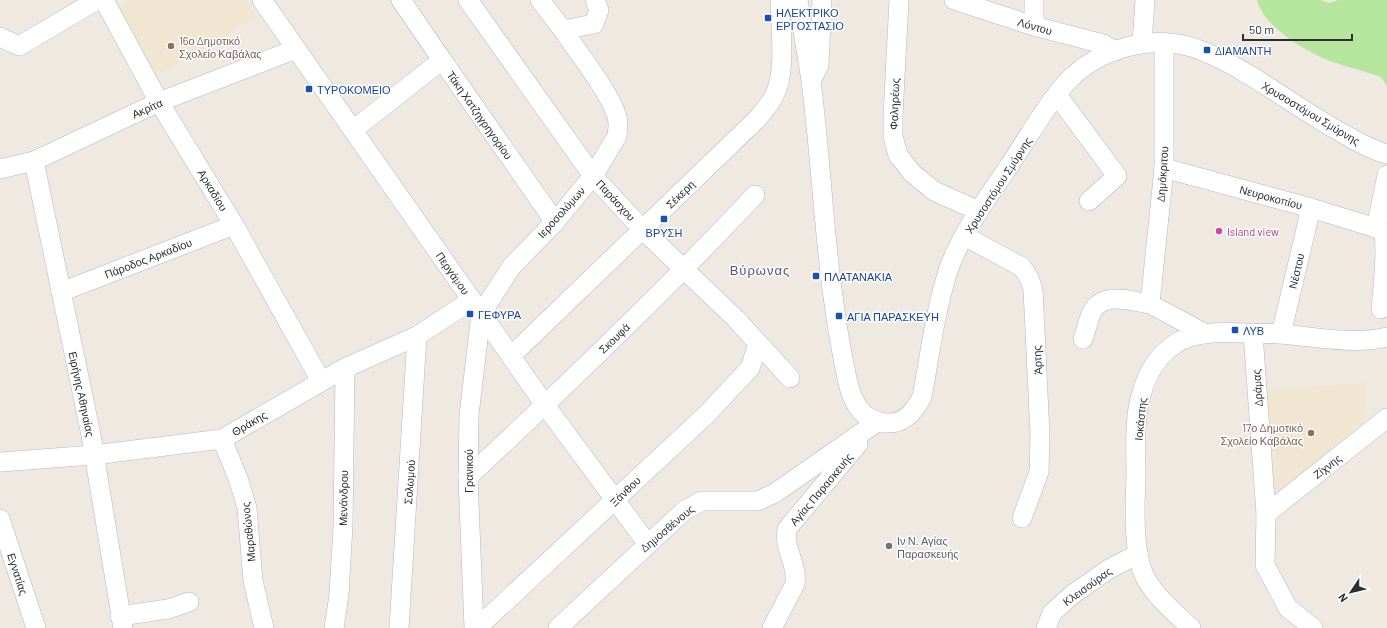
<svg xmlns="http://www.w3.org/2000/svg" width="1387" height="628" font-family="Barlow,sans-serif">
	<style>
		.education { fill: #f0e6d1 }
		.green { fill: #b6e59e }
		.lines { fill: none; stroke-linecap: round; stroke-linejoin: round }
		.minor-casing { stroke: #b4b7c1; stroke-width: 20 }
		.minor { stroke: #fff; stroke-width: 19 }
		.transit-dot { fill: #1a4fb4; stroke: #fff; stroke-width: 1.5 }
		.education-dot { fill: #8d6e63; stroke: #fff; stroke-width: 1.5 }
		.hotel-dot { fill: #d1479c; stroke: #fff; stroke-width: 1.5 }
		.worship-dot { fill: #6b7280; stroke: #fff; stroke-width: 1.5 }
		.labels { text-anchor: middle; dominant-baseline: central; stroke-width: 3; stroke-linejoin: round; paint-order: stroke }
		.transit-label { font-size: 11px; fill: #164399; stroke: #fff; text-anchor: start }
		.street-label { font-size: 11px; fill: #2e2e2e; stroke: #fff }
		.education-label { font-size: 11px; fill: #785e54; stroke: #fff; text-anchor: start }
		.hotel-label { font-size: 11px; fill: #b23c85; stroke: #fff; text-anchor: start }
		.worship-label { font-size: 11px; fill: #5b616d; stroke: #fff; text-anchor: start }
		.quarter-label { font-size: 13px; letter-spacing: 1px; fill: #4d5680; stroke: #fff }
	</style>
	<rect width="100%" height="100%" fill="#efe9e1"/>
	<!-- education -->
	<g class="education">
		<path d="M129,0H246L256,17L155,76L114,9Z"/>
		<path d="M1366,383L1363,425L1354,426L1353,440L1282,497L1275,491L1265,389Z"/>
	</g>
	<!-- green -->
	<path class="green" d="M1257,0H1320L1330,3L1338,0H1387V86L1381,77C1362,70 1333,64 1316,55C1295,44 1264,25 1257,0Z"/>
	<g class="lines">
		<defs>
			<g id="minor">
				<path d="M104,0L159,102L234,225L321,381"/>
				<path d="M262,0L545,405L647,543"/>
				<path d="M401,0L442,60"/>
				<path d="M468,0L593,176L643,230L736,319L790,378"/>
				<path d="M540,0L563,30"/>
				<path d="M798,0C802,27 807,54 811,81C820,150 823,220 832,289C835,314 839,339 844,364C847,377 848,390 855,402C861,415 874,423 888,423C905,424 915,410 922,397C930,354 935,312 948,271C961,233 987,199 1009,166C1026,141 1046,105 1066,83C1098,48 1155,32 1200,50C1251,70 1294,107 1342,133C1356,141 1371,150 1387,154"/>
				<path d="M899,0L893,116V136L898,155L912,173L934,191L979,211"/>
				<path d="M954,0L1034,26L1103,44L1116,51"/>
				<path d="M1034,0V26"/>
				<path d="M0,37L19,46L97,0"/>
				<path d="M1142,43L1145,0"/>
				<path d="M1164,43V168L1150,304L1206,334"/>
				<path d="M813,77L819,65L822,0"/>
				<path d="M1057,95L1117,176L1089,201"/>
				<path d="M353,130L442,60L555,222"/>
				<path d="M34,161L91,435L123,628"/>
				<path d="M1164,168L1311,208L1376,228L1384,233C1387,257 1383,285 1381,309"/>
				<path d="M0,169L34,161L159,102L296,49"/>
				<path d="M1376,228L1387,175"/>
				<path d="M964,236L1022,267L1029,278L1033,289L1040,435L1039,472L1022,518"/>
				<path d="M61,292L234,225"/>
				<path d="M1253,333L1266,514L1265,565L1288,608L1313,628"/>
				<path d="M1281,334L1311,208"/>
				<path d="M1083,339C1086,331 1088,320 1092,312C1103,291 1131,301 1150,304"/>
				<path d="M511,356L755,121C762,113 769,106 774,96C787,72 780,27 780,0"/>
				<path d="M222,439L239,481L247,508L253,581L264,628"/>
				<path d="M0,462L94,455L222,439L345,368L417,336L472,300"/>
				<path d="M468,477C566,386 663,293 755,195"/>
				<path d="M1266,514L1387,418"/>
				<path d="M0,519L36,628"/>
				<path d="M120,616L168,609L189,602"/>
				<path d="M334,628L339,595L343,525L345,368"/>
				<path d="M399,628L417,336"/>
				<path d="M474,628L468,477L469,415L481,314L512,266L555,222L593,176L617,136C618,130 619,124 617,117C610,92 578,53 563,30L594,24L599,10L595,0"/>
				<path d="M477,628L706,415L750,368L758,344"/>
				<path d="M558,628L685,510L702,501H758L775,493L877,422"/>
				<path d="M772,628L795,584C798,564 783,549 787,529L858,444"/>
				<path d="M1046,628L1052,613L1073,594L1109,569L1138,554"/>
				<path d="M1191,628C1175,613 1157,598 1146,579C1132,554 1135,503 1136,475C1136,452 1134,417 1141,396C1146,376 1157,356 1175,344C1195,331 1222,332 1245,333C1257,334 1270,333 1282,334C1316,337 1353,345 1387,337"/>
			</g>
		</defs>
		<!-- minor casing -->
		<use href="#minor" class="minor-casing"/>
		<!-- minor -->
		<use href="#minor" class="minor"/>
	</g>
	<!-- markers -->
	<g class="transit-dot">
		<rect x="764" y="14" width="8" height="8" rx="2"/>
		<rect x="1203" y="46" width="8" height="8" rx="2"/>
		<rect x="305" y="85" width="8" height="8" rx="2"/>
		<rect x="660" y="215" width="8" height="8" rx="2"/>
		<rect x="812" y="272" width="8" height="8" rx="2"/>
		<rect x="466" y="310" width="8" height="8" rx="2"/>
		<rect x="835" y="312" width="8" height="8" rx="2"/>
		<rect x="1231" y="326" width="8" height="8" rx="2"/>
	</g>
	<g class="education-dot">
		<circle cx="171" cy="46" r="4"/>
		<circle cx="1311" cy="433" r="4"/>
	</g>
	<circle class="hotel-dot" cx="1219" cy="231" r="4"/>
	<circle class="worship-dot" cx="889" cy="546" r="4"/>
	<g class="labels">
		<!-- transit labels -->
		<g class="transit-label">
			<text x="776" y="12">ΗΛΕΚΤΡΙΚΟ<tspan x="776" dy="13">ΕΡΓΟΣΤΑΣΙΟ</tspan></text>
			<text x="1215" y="50">ΔΙΑΜΑΝΤΗ</text>
			<text x="317" y="89">ΤΥΡΟΚΟΜΕΙΟ</text>
			<text x="664" y="232" text-anchor="middle">ΒΡΥΣΗ</text>
			<text x="824" y="276">ΠΛΑΤΑΝΑΚΙΑ</text>
			<text x="478" y="314">ΓΕΦΥΡΑ</text>
			<text x="847" y="316">ΑΓΙΑ ΠΑΡΑΣΚΕΥΗ</text>
			<text x="1243" y="330">ΛΥΒ</text>
		</g>
		<!-- street labels -->
		<g class="street-label">
			<text transform="translate(1035 26) rotate(16)">Λόντου</text>
			<text transform="translate(894 104) rotate(-88)">Φαληρέως</text>
			<text transform="translate(147 108) rotate(-24)">Ακρίτα</text>
			<text transform="translate(1311 113) rotate(31)">Χρυσοστόμου Σμύρνης</text>
			<text transform="translate(480 115) rotate(55)">Τάκη Χατζηγρηγορίου</text>
			<text transform="translate(1162 174) rotate(-86)">Δημόκριτου</text>
			<text transform="translate(998 185) rotate(-57)">Χρυσοστόμου Σμύρνης</text>
			<text transform="translate(213 190) rotate(59)">Αρκαδίου</text>
			<text transform="translate(680 194) rotate(-44)">Σέκερη</text>
			<text transform="translate(1271 197) rotate(15)">Νευροκοπίου</text>
			<text transform="translate(616 200) rotate(47)">Παράσχου</text>
			<text transform="translate(561 212) rotate(-48)">Ιεροσολύμων</text>
			<text transform="translate(148 258) rotate(-21)">Πάροδος Αρκαδίου</text>
			<text transform="translate(1296 271) rotate(-77)">Νέστου</text>
			<text transform="translate(453 273) rotate(55)">Περγάμου</text>
			<text transform="translate(614 338) rotate(-44)">Σκουφά</text>
			<text transform="translate(1037 360) rotate(-93)">Άρτης</text>
			<text transform="translate(1257 388) rotate(-94)">Δράμας</text>
			<text transform="translate(82 394) rotate(78)">Ειρήνης Αθηναίας</text>
			<text transform="translate(1140 419) rotate(-84)">Ιοκάστης</text>
			<text transform="translate(249 423) rotate(-30)">Θράκης</text>
			<text transform="translate(1327 466) rotate(-38)">Ζίχνης</text>
			<text transform="translate(468 471) rotate(-90)">Γρανικού</text>
			<text transform="translate(409 482) rotate(-86)">Σολωμού</text>
			<text transform="translate(821 489) rotate(-50)">Αγίας Παρασκευής</text>
			<text transform="translate(625 491) rotate(-44)">Ξάνθου</text>
			<text transform="translate(343 498) rotate(-89)">Μενάνδρου</text>
			<text transform="translate(667 528) rotate(-40)">Δημοσθένους</text>
			<text transform="translate(248 532) rotate(-96)">Μαραθώνος</text>
			<text transform="translate(18 574) rotate(72)">Εγνατίας</text>
			<text transform="translate(1087 586) rotate(-36)">Κλεισούρας</text>
		</g>
		<!-- education labels -->
		<g class="education-label">
			<text x="179" y="40">16ο Δημοτικό<tspan x="179" dy="13">Σχολείο Καβάλας</tspan></text>
			<text x="1303" y="427" text-anchor="end">17ο Δημοτικό<tspan x="1303" dy="13">Σχολείο Καβάλας</tspan></text>
		</g>
		<!-- hotel labels -->
		<g class="hotel-label">
			<text x="1227" y="231">Island view</text>
		</g>
		<!-- worship labels -->
		<g class="worship-label">
			<text x="897" y="540">Ιν Ν. Αγίας<tspan x="897" dy="13">Παρασκευής</tspan></text>
		</g>
		<!-- quarter labels -->
		<g class="quarter-label">
			<text x="760" y="270">Βύρωνας</text>
		</g>
	</g>
	<!-- north arrow -->
	<g transform="translate(1351 592) rotate(235)" stroke="#ffffff" stroke-width="3" paint-order="stroke">
	<path d="M0-3L7 15L0 10L-7 15Z" fill="#2e2e2e"/>
	<text y="-6" font-size="11" font-weight="bold" text-anchor="middle" fill="#2e2e2e">N</text>
	</g>
	<!-- scale -->
	<path d="M1243 34v6h109v-6" fill="none" stroke="#2e2e2e" stroke-width="2"/>
	<text x="1249" y="34" font-size="12" fill="#2e2e2e" stroke="#ffffff" stroke-width="3" paint-order="stroke">50 m</text>
</svg>
